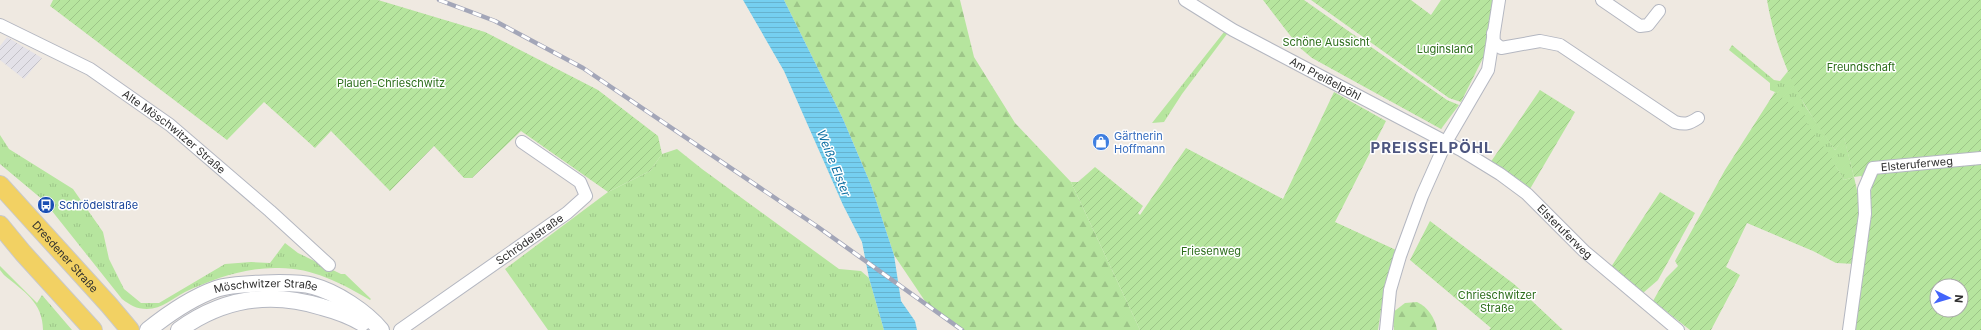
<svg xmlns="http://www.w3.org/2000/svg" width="1981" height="330" font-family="Inter,sans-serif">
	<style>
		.industrial { fill: url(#industrial-furrows) }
		.grass { fill: url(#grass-tufts) }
		.forest { fill: url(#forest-firs) }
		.garden { fill: url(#garden-furrows); fill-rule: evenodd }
		.water { fill: url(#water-rules) }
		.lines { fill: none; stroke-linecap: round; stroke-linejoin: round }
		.street-casing { stroke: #b4b7c1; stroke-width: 14 }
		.secondary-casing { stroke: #b4b7c1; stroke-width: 18 }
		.primary-casing { stroke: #c9c9c9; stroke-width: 20 }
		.street { stroke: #fff; stroke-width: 12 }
		.secondary { stroke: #fff; stroke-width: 16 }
		.primary { stroke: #f2d163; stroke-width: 18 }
		.rail-casing { stroke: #a3a6b8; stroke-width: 4.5 }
		.rail { stroke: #fff; stroke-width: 3; stroke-dasharray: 9; stroke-linecap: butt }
		.labels { text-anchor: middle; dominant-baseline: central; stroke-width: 3; stroke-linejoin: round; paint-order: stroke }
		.park-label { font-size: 11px; fill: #2c6e1b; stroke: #fff }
		.street-label { font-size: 11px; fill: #2e2e2e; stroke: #fff }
		.shop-label { font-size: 11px; fill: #366cbe; stroke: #fff; text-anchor: start }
		.transit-label { font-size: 11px; fill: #164399; stroke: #fff; text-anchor: start }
		.water-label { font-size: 12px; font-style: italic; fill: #0d6fa3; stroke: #fff }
		.district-label { font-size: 15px; font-weight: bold; letter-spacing: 1px; fill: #4d5680; stroke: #fff }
	</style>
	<defs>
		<pattern id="industrial-furrows" width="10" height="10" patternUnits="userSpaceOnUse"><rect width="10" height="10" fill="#e3e1e8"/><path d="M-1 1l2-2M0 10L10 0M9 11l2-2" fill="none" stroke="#c3c1c7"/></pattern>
		<pattern id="grass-tufts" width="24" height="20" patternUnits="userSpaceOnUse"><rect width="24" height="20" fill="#b6e59e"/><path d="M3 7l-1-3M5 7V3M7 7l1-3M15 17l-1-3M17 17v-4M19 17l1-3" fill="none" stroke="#9dc588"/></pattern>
		<pattern id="forest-firs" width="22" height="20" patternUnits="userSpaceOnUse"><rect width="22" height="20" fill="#b6e59e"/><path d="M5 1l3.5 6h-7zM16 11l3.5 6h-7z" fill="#9dc588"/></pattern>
		<pattern id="garden-furrows" width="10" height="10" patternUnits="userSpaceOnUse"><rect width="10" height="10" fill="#b6e59e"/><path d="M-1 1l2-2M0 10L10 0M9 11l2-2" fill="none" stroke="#9dc588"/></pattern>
		<pattern id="water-rules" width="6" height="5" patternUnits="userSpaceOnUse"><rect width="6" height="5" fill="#75cff0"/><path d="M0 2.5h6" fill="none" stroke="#66b2ce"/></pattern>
	</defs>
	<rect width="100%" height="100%" fill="#efe9e1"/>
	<!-- industrial -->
	<path class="industrial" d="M7,37L42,58L24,79L0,60V46Z"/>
	<!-- grass -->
	<g class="grass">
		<path d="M1224,32L1227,34L1182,94L1164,122L1152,123Z"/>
		<path d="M1732,45L1774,80L1780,81L1788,71L1805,106L1835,150L1844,137L1854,177L1844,180C1824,145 1804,120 1775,92L1770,90V83L1729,50Z"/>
		<path d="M0,135L9,149L73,189L103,232L109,259L124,289L141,303H159L225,264L251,262L270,263L285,243L298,253L341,274H345L371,299L370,300C341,283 313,268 279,268C247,267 215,278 185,292C173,298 162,309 147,309C136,309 130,305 122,299L52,211L55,206L48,198L43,200L0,164Z"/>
		<path d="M677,149L702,169L839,269L861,271L869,278L884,330H548L505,269L608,192L650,171L662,154Z"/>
		<path d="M0,266L37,303L42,295L72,330H43C43,302 23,291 4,275L0,270Z"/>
	</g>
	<!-- forest -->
	<g class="forest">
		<path d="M784,0H960L974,57L1015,123L1071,182L1140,330H962L929,307L894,255L871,185L843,119Z"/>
		<path d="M1417,302C1428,307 1435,318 1437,330H1394L1392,313L1405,303Z"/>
	</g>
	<!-- garden -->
	<g class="garden">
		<path d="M53,0H378L485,32L598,90L658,136L662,154L650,171L608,192L521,131L472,178H464L434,146L390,191L331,131L315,148L264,102L227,140L50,6Z"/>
		<path d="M1263,0H1304L1447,100L1459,105L1441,129L1312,58L1299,47Z"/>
		<path d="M1311,0H1411L1431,15L1441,0H1495L1487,50L1461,102L1449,98Z"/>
		<path d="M1767,0H1981V155L1875,162L1864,179L1861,176L1854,177L1862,212L1855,264L1836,263L1813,251L1747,223L1726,267L1740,275L1711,330H1690L1653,301L1666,278L1678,266L1675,261L1725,170L1775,92L1807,117L1805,121L1829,154L1844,180L1854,177L1844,138L1835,150C1825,136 1815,122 1806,107C1787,75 1773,36 1767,0Z"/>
		<path d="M1540,90L1575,112L1530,189L1490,163Z"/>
		<path d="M1334,92L1386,121L1335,222L1396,250L1385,284L1378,330H1140L1071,182H1078L1095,167L1143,206L1138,213L1140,215L1186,148L1283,199Z"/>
		<path d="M1981,163V330H1851L1873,178L1880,170ZM1937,286H1961V310H1937Z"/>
		<path d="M1660,192L1695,213L1658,280L1643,293L1611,267Z"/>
		<path d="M1430,221L1514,284L1563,330H1489L1491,328L1410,260Z"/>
	</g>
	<!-- water -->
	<path class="water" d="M743,0H784L843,119L871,185L894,255L901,301L915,321L917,330H884L869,278L862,242L843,205L784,71Z"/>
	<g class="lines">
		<defs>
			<g id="street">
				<path id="s1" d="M1185,0L1233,30L1461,150L1500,174L1527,194L1584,251L1678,330"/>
				<path d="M1602,0L1640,26L1648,25L1659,11"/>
				<path id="s2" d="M0,25L90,69L170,125L270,211L329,265"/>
				<path d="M1493,33L1494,42L1501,48L1540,41L1560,45L1675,122C1685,125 1689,124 1698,118"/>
				<path id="s3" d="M400,330L567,213L586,196L580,182L522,142"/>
				<path d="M1386,330L1390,290L1400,256L1422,196L1446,142L1488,70L1499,0"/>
				<path id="s4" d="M1849,330L1865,214L1864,189L1873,168L1981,158"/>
			</g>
			<g id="secondary">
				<path id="s5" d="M148,330C168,314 191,298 216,289C232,283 296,281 313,286C336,292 366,312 381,330"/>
				<path d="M179,330C223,298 271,291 322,307C337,311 349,315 362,323"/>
			</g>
			<g id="primary">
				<path id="s6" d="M0,185L109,305L130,330"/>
				<path d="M0,225L23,253L93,330"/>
			</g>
		</defs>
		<!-- street casing -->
		<use href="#street" class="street-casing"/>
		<!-- secondary casing -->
		<use href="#secondary" class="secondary-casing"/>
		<!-- primary casing -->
		<use href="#primary" class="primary-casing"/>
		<!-- street -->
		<use href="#street" class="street"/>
		<!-- secondary -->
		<use href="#secondary" class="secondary"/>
		<!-- primary -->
		<use href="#primary" class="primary"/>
		<defs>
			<path id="rail" d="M439,0L495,21L583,68L818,227L962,330"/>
		</defs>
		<!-- rail casing -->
		<use href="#rail" class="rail-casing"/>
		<!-- rail -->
		<use href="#rail" class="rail"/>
	</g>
	<!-- icons -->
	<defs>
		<symbol id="shop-disc" viewBox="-11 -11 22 22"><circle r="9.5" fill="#3f7fe0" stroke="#fff"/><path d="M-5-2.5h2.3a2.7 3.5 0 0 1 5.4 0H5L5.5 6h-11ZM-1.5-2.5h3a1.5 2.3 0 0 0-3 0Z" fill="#fff"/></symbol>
		<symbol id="bus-disc" viewBox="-11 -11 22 22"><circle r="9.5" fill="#1a4fb4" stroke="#fff"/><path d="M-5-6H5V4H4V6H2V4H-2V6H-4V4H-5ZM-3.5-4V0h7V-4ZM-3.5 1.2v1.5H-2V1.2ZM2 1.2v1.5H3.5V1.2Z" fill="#fff"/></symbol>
	</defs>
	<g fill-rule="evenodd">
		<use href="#shop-disc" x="1091" y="132" width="20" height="20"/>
		<use href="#bus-disc" x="36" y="195" width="20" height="20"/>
	</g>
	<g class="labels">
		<!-- park labels -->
		<g class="park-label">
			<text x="1326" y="42">Schöne Aussicht</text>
			<text x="1445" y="49">Luginsland</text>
			<text x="1861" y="67">Freundschaft</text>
			<text x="391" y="83">Plauen-Chrieschwitz</text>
			<text x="1211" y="251">Friesenweg</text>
			<text x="1497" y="295">Chrieschwitzer<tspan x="1497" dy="13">Straße</tspan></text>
		</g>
		<!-- street labels -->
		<g class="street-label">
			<text stroke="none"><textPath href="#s1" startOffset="161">Am Preißelpöhl</textPath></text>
			<text stroke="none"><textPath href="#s2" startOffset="205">Alte Möschwitzer Straße</textPath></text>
			<text stroke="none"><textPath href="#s4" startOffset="209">Elsteruferweg</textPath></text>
			<text stroke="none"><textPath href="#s1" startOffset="447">Elsteruferweg</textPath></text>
			<text stroke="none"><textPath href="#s3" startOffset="158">Schrödelstraße</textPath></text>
			<text stroke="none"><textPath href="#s6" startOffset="97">Dresdener Straße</textPath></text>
			<text stroke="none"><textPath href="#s5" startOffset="130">Möschwitzer Straße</textPath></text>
		</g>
		<!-- shop labels -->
		<g class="shop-label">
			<text x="1114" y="136">Gärtnerin<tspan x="1114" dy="13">Hoffmann</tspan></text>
		</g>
		<!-- transit labels -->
		<g class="transit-label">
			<text x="59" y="205">Schrödelstraße</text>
		</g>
		<!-- water labels -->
		<g class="water-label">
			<text transform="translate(834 163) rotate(68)">Weiße Elster</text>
		</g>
		<!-- district labels -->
		<g class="district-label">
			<text x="1432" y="147">PREISSELPÖHL</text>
		</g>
	</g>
	<!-- north arrow -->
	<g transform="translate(1949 298) rotate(95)"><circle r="19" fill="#ffffff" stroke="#ababab"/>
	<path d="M0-3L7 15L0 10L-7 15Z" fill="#4264fb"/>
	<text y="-6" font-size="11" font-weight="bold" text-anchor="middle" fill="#2e2e2e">N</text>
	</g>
</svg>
